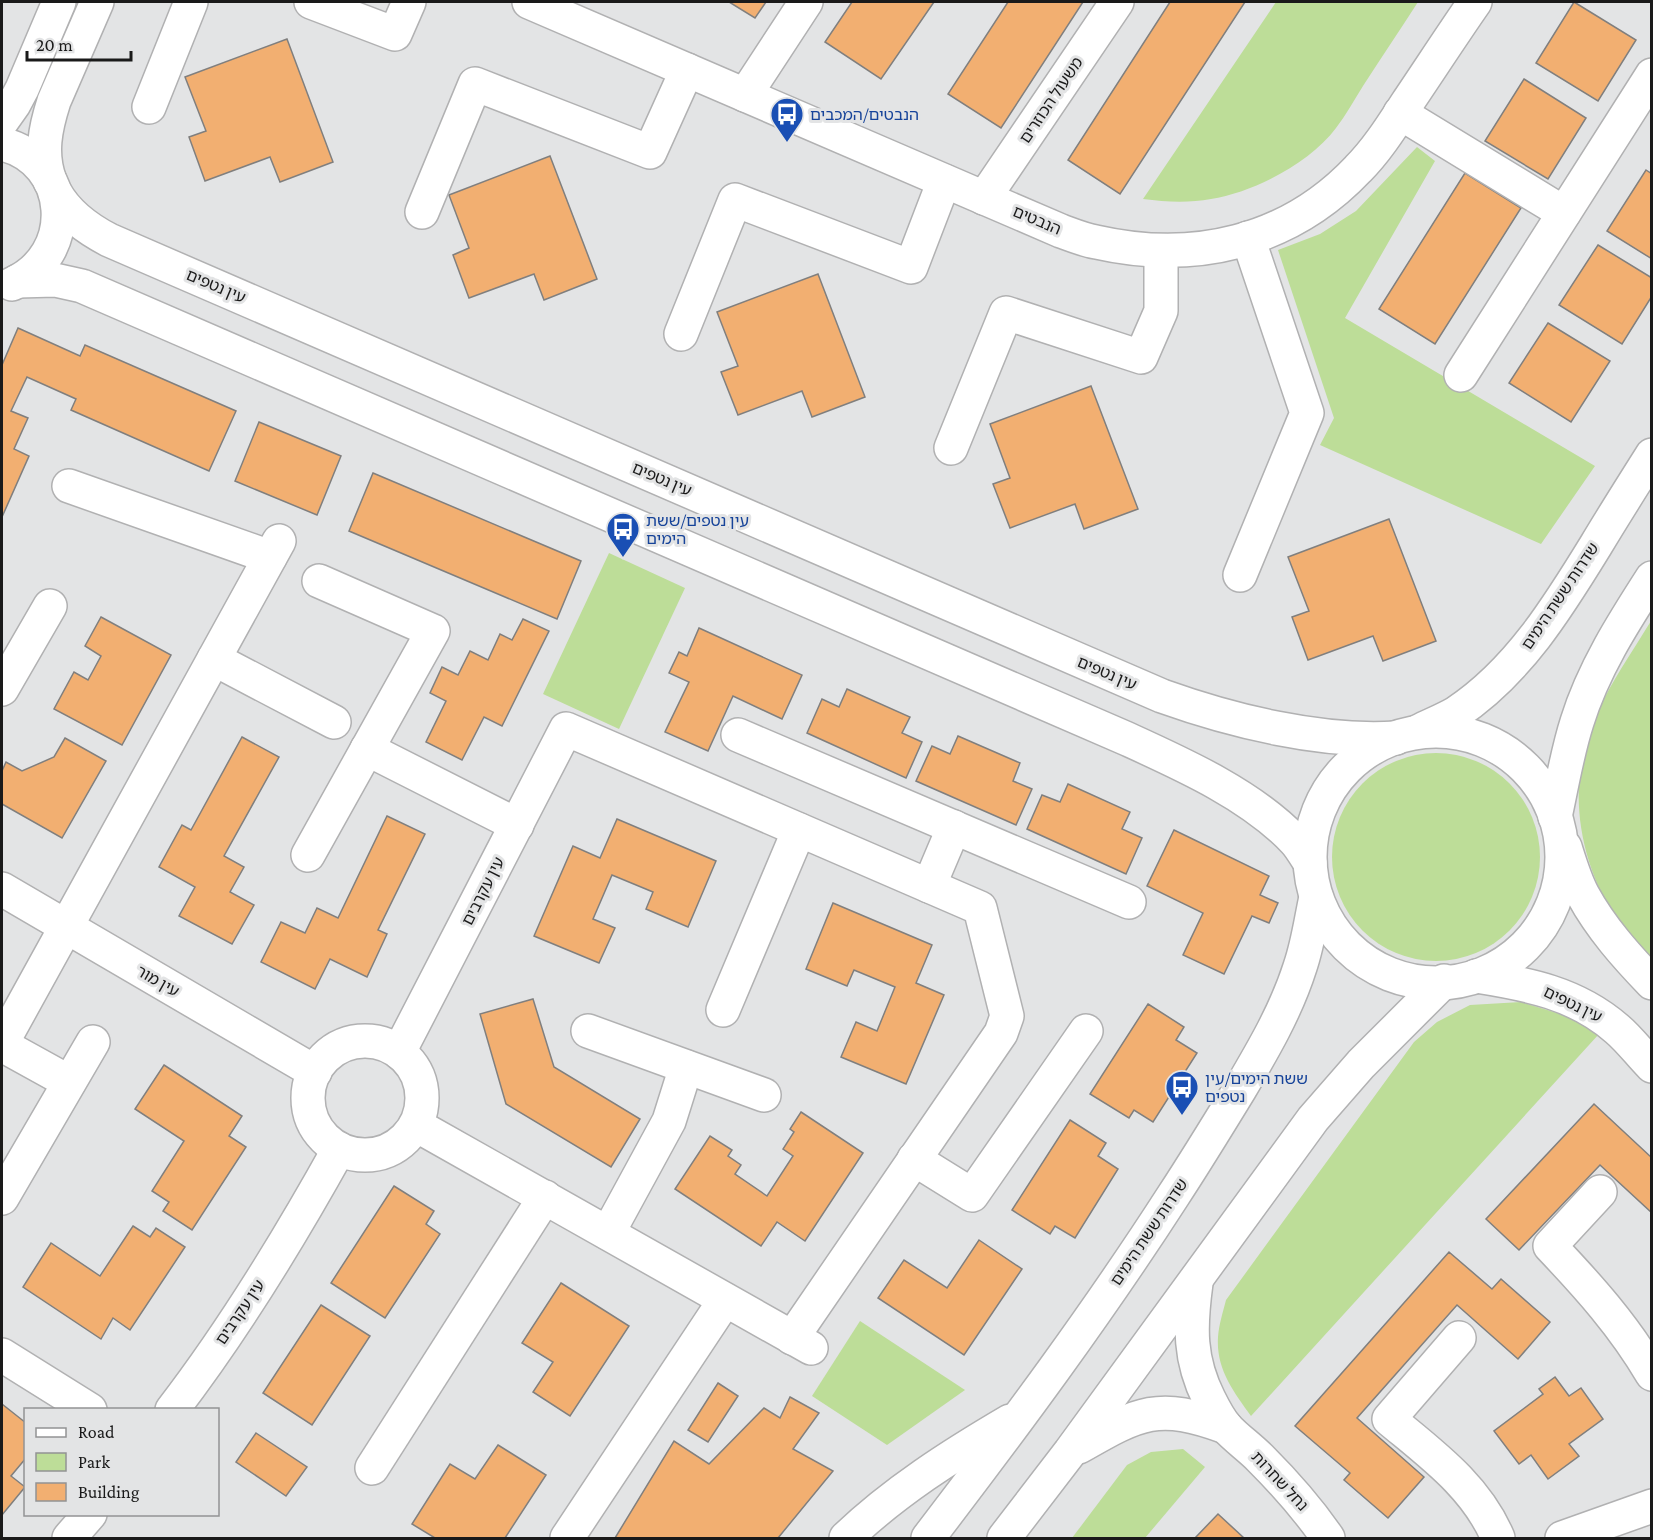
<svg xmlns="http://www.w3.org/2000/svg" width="1653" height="1540" font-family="'Crimson Pro','Noto Sans Hebrew',serif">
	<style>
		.park { fill: #bddd98 }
		.building { fill: #f2af71; stroke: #807f7e; stroke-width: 1.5 }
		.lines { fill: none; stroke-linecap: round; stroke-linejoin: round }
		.minor-casing { stroke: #b1b1b2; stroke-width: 36 }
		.minor { stroke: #fff; stroke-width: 33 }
		.labels { text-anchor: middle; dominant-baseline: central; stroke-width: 6; stroke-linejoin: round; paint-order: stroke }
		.street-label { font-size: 16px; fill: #1a1a1a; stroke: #e3e4e5 }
		.transit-label { font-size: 16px; fill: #164399; stroke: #e3e4e5; text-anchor: start }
	</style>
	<rect width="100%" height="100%" fill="#e3e4e5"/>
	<!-- park -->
	<g class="park">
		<path d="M1276,2H1418C1400,30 1381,58 1363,86C1354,100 1346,115 1336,128C1310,163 1254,192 1211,199C1189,203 1166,202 1143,199Z"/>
		<path d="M1417,147L1435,161L1345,318L1595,466L1541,544L1320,445L1334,418L1278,250L1320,234L1356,211Z"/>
		<path d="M609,553L685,588L619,729L543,694Z"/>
		<path d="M1651,621V962C1640,949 1626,935 1616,920C1578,858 1565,784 1596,715C1611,682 1632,652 1651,621Z"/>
		<circle cx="1436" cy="857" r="104"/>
		<path d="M1521,1002L1564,1015L1599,1034L1251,1416C1233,1391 1216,1369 1218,1337C1219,1324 1223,1312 1226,1300L1414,1042L1437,1022L1470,1005Z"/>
		<path d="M860,1321L965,1390L887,1445L812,1396Z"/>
		<path d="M1183,1449L1205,1467L1145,1538H1072L1127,1465L1151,1452Z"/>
	</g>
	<!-- building -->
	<g class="building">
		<path d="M729,2H766L755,18Z"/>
		<path d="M852,2H934L881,79L825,42Z"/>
		<path d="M1008,2H1083L1001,128L948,94Z"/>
		<path d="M1170,2H1245L1120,194L1068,160Z"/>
		<path d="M1574,2L1636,40L1598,101L1536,63Z"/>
		<path d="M287,39L333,162L280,182L270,157L205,181L189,137L206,131L185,77Z"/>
		<path d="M1524,79L1586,118L1548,179L1485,141Z"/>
		<path d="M550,156L597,279L544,300L534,274L469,298L453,255L469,248L449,195Z"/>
		<path d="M1646,170L1652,174V259L1607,231Z"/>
		<path d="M1465,173L1521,208L1435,344L1379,309Z"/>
		<path d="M1598,245L1652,278V296L1622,344L1559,305Z"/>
		<path d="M818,274L865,397L812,417L802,391L738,415L721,372L738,366L717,312Z"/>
		<path d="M1548,323L1610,361L1571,422L1509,383Z"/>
		<path d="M18,328L80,356L85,345L236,411L209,471L71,410L76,399L27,377L11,411L28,418L14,449L29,456L2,517V365Z"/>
		<path d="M1091,386L1138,509L1084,529L1075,504L1010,528L993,484L1010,478L990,424Z"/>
		<path d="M259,422L341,456L317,515L235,481Z"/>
		<path d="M373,473L581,561L557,619L349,531Z"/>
		<path d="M1389,519L1436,641L1383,661L1373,636L1308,660L1292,617L1309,611L1288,557Z"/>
		<path d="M101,617L171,655L122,745L54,709L74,672L88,680L101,656L85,646Z"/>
		<path d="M523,619L549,631L502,726L484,717L462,760L426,742L446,701L430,693L442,667L458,675L470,651L488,660L500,634L512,640Z"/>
		<path d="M699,628L802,675L782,719L733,696L708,751L665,732L689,682L669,673L679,652L687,656Z"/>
		<path d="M847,689L910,717L902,733L922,742L906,778L807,733L822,699L839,707Z"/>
		<path d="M958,736L1020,763L1013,781L1032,789L1016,825L916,781L932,746L950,754Z"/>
		<path d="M242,737L279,757L224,856L244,867L230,892L254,905L232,944L179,916L195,887L159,867L182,825L191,830Z"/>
		<path d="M65,738L106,761L62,838L2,804V771L6,762L22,771L54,757Z"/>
		<path d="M1068,784L1130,812L1122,829L1142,838L1126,874L1027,829L1042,795L1060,802Z"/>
		<path d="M387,816L425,834L378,930L387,934L367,977L330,959L315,989L261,962L281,922L305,933L317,908L338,918Z"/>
		<path d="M617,819L716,861L688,927L646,909L653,892L612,875L593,919L615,928L599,963L534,936L573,846L600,858Z"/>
		<path d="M1174,830L1269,876L1260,895L1278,903L1269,923L1252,916L1224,974L1183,955L1203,913L1147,886Z"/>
		<path d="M833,903L932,945L916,983L944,995L906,1084L841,1057L856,1022L877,1031L895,987L854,970L847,986L806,969Z"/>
		<path d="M533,999L554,1067L640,1119L611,1167L506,1104L480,1014Z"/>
		<path d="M1148,1004L1184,1027L1176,1040L1197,1053L1153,1122L1134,1110L1129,1118L1090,1094Z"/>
		<path d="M164,1065L242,1116L229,1136L246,1147L192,1230L163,1211L169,1202L152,1191L184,1141L135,1109Z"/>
		<path d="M1594,1104L1652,1158V1213L1600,1165L1519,1250L1486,1219Z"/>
		<path d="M801,1112L863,1153L805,1241L777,1222L761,1246L675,1189L710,1136L732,1150L728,1156L741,1165L735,1174L767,1196L793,1156L783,1149L794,1132L790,1129Z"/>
		<path d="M1070,1120L1106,1143L1098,1156L1118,1169L1075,1238L1055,1226L1050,1234L1012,1210Z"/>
		<path d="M394,1186L434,1211L426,1224L440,1234L385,1318L331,1283Z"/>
		<path d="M133,1226L150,1237L156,1228L185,1247L130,1330L113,1318L101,1339L23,1287L51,1243L100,1276Z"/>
		<path d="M979,1240L1022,1269L964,1355L878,1298L904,1260L947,1288Z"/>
		<path d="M1449,1252L1492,1289L1501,1279L1550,1322L1518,1359L1457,1305L1357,1418L1424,1477L1388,1518L1344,1480L1350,1473L1295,1426Z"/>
		<path d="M561,1283L629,1326L570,1416L533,1392L553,1362L522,1343Z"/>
		<path d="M321,1305L370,1336L312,1425L263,1393Z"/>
		<path d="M1555,1377L1569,1396L1581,1388L1603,1419L1569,1444L1579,1456L1548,1479L1531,1455L1519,1464L1494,1431L1543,1394L1539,1389Z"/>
		<path d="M718,1383L738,1396L708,1442L688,1430Z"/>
		<path d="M790,1397L819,1413L793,1449L833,1471L778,1538H615L674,1441L709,1464L764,1408L780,1418Z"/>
		<path d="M2,1404L26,1423V1458L11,1476L25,1487L2,1515Z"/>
		<path d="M256,1433L307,1467L286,1496L236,1462Z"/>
		<path d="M498,1445L546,1475L505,1538H435L412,1524L450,1464L475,1479Z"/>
		<path d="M1218,1514L1244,1538H1195Z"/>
	</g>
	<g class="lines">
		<defs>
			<g id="minor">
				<path d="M311,2L395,34L409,2"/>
				<path d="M529,2L1061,231C1072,235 1084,240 1096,242C1193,264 1288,243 1358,169C1377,150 1392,126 1407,103C1430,69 1452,35 1475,2"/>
				<path d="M745,95L806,2"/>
				<path d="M149,107L191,2"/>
				<path d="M1400,113L1564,213"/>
				<path d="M2,121L14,104L22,89L59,2"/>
				<path d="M2,144C72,161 78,255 12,284"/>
				<path d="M50,181C40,154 45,129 54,101L97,2"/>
				<path d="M55,192C67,214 86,228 109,240L1162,696C1232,721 1321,743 1396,738"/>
				<path d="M984,198L1117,2"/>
				<path d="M422,212L475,84L650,152L687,70"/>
				<path d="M18,281L55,280L82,286L1125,738C1182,764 1250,794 1294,840C1300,846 1305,855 1310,863"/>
				<path d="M681,334L735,200L911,267L944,181"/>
				<path d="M1461,375L1652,75"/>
				<path d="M951,448L1006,313L1141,357L1161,311V251"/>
				<path d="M69,486L270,557"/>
				<path d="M1240,575L1307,413L1248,238"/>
				<path d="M214,659L334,722"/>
				<path d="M2,689L50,606"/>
				<path d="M1419,731C1431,725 1444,720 1456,713C1518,672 1558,607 1596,545C1614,515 1633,485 1652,455"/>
				<circle cx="1436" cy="857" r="126"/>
				<path d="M738,735L1129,902"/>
				<path d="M367,749L517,825"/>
				<path d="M1555,817C1562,785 1567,753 1577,722C1593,670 1623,623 1652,578"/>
				<path d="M1565,847C1570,863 1575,880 1583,895C1601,928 1626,956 1652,983"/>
				<path d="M308,855L433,631L319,581"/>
				<path d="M929,886L954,827"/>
				<path d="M2,889L315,1072"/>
				<path d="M1476,976C1527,984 1576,993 1617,1029C1630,1040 1640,1054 1652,1066"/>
				<path d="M723,1010L799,830"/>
				<path d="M588,1031L764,1095"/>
				<circle cx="365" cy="1098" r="57"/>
				<path d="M2,1043L279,541"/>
				<path d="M2,1045L69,1082"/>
				<path d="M399,1052L566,729L980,908L1007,1016L1001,1033L792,1338"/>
				<path d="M416,1125L811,1348"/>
				<path d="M914,1159L972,1195L1086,1031"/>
				<path d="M1600,1192L1550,1246C1588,1286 1624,1326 1652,1374"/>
				<path d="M2,1198L93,1042"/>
				<path d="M608,1233L669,1121L686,1067"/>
				<path d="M1196,1283C1190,1327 1189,1359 1209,1399C1214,1409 1219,1419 1226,1427C1236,1438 1249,1447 1260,1458C1285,1483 1308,1509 1328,1538"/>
				<path d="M1459,1338L1389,1419C1431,1454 1476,1486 1498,1538"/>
				<path d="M2,1355L90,1410"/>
				<path d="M172,1410C235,1328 289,1239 339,1149"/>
				<path d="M1079,1447C1140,1412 1158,1402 1226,1427"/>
				<path d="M372,1468L545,1197"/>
				<path d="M69,1538L90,1514"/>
				<path d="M567,1538L725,1300"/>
				<path d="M846,1538C894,1492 952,1455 1010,1421"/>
				<path d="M928,1538C1013,1427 1097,1314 1173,1196C1196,1161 1218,1125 1240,1089C1263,1050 1286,1011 1300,967C1308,944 1311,920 1316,897"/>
				<path d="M1004,1538L1070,1452L1313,1119L1361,1064L1444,981"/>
				<path d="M1562,1538L1652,1506"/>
			</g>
		</defs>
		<!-- minor casing -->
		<use href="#minor" class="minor-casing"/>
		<!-- minor -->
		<use href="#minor" class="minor"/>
	</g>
	<!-- icons -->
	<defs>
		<symbol id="bus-pin" viewBox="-11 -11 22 30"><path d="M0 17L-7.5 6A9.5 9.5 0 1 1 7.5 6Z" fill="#1a4fb4" stroke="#e3e4e5"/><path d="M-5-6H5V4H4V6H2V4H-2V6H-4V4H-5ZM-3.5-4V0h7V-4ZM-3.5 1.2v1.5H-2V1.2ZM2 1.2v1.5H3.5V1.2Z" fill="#fff"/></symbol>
	</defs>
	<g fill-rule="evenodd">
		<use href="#bus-pin" x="768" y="95" width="38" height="52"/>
		<use href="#bus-pin" x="604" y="510" width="38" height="52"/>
		<use href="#bus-pin" x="1163" y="1068" width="38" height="52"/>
	</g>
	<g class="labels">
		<!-- street labels -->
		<g class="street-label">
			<text transform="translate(1051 100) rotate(-56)">משעול הכוזרים</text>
			<text transform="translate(1037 220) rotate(23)">הנבטים</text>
			<text transform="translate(216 286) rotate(23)">עין נטפים</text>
			<text transform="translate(662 479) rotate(23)">עין נטפים</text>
			<text transform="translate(1560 596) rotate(-56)">שדרות ששת הימים</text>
			<text transform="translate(1107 673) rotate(23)">עין נטפים</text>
			<text transform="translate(483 891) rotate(-63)">עין עקרבים</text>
			<text transform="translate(158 981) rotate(30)">עין מור</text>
			<text transform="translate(1573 1004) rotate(26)">עין נטפים</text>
			<text transform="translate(1149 1232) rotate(-56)">שדרות ששת הימים</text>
			<text transform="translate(240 1312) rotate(-56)">עין עקרבים</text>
			<text transform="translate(1280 1481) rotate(47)">נחל שחרות</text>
		</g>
		<!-- transit labels -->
		<g class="transit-label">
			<text x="810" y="114">הנבטים/המכבים</text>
			<text x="646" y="520">עין נטפים/ששת<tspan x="646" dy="18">הימים</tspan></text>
			<text x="1205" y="1078">ששת הימים/עין<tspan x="1205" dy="18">נטפים</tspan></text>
		</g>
	</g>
	<!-- border -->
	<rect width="1653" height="1540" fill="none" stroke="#1a1a1a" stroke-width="6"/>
	<!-- legend -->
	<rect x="24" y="1408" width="195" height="108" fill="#e3e4e5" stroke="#939394" stroke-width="1.5"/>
	<rect x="36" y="1428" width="30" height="9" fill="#ffffff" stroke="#939394" stroke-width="1.5"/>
	<text x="78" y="1438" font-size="18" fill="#1a1a1a">Road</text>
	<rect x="36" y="1453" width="30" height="18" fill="#bddd98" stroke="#939394" stroke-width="1.5"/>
	<text x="78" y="1468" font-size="18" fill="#1a1a1a">Park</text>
	<rect x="36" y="1483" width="30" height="18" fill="#f2af71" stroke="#939394" stroke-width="1.5"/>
	<text x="78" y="1498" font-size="18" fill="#1a1a1a">Building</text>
	<!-- scale -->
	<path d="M27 51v9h104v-9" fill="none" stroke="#1a1a1a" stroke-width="3"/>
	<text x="36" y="51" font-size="18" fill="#1a1a1a" stroke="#e3e4e5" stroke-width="4.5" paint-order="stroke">20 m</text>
</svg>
